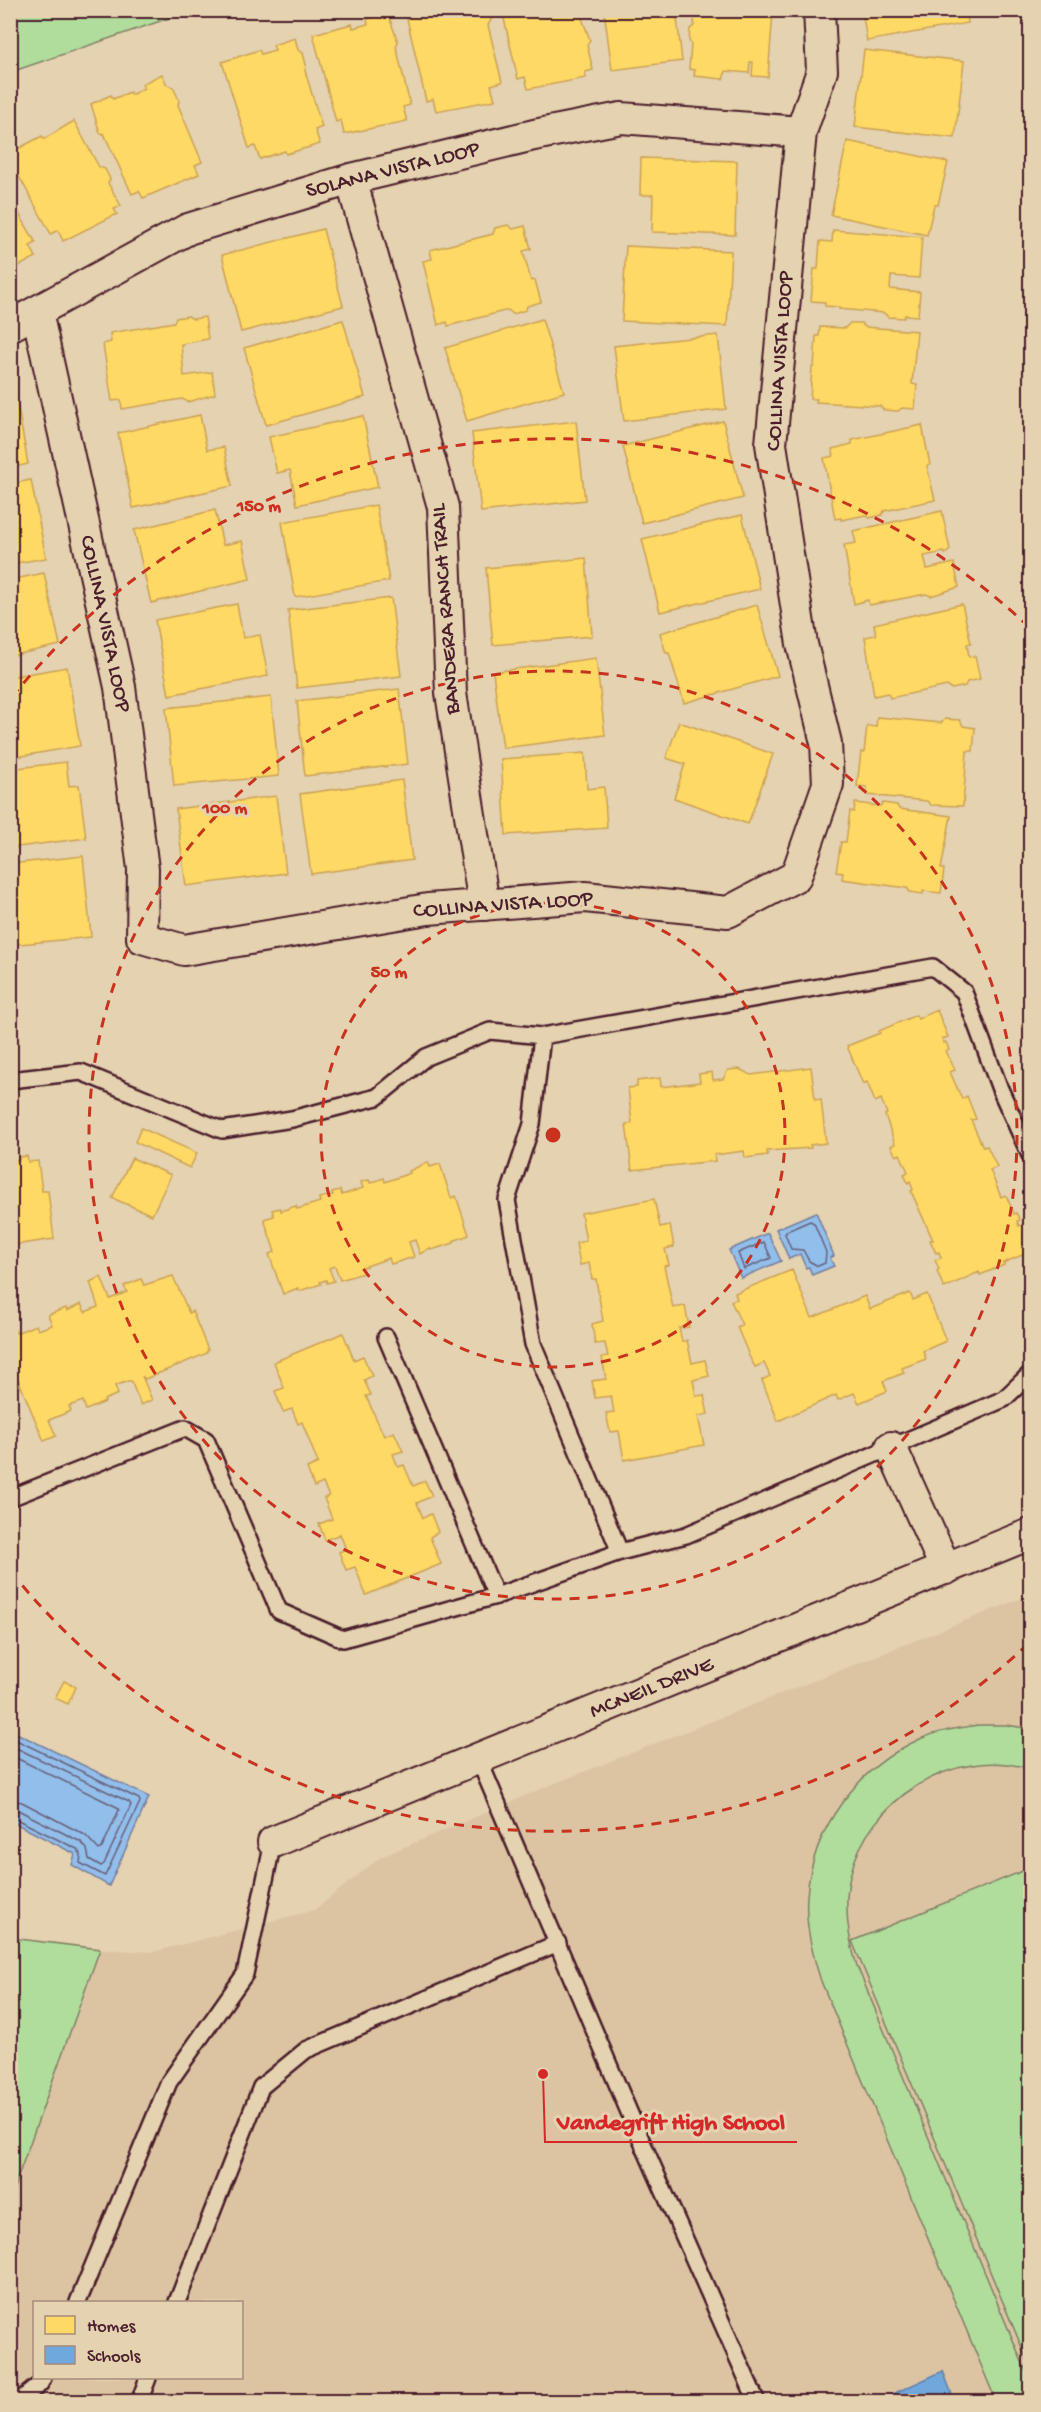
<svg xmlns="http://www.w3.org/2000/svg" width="1041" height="2412" font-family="'Gochi Hand',sans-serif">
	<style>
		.built { fill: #dcc4a2; fill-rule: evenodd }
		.green { fill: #b1dd9c; stroke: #7e7e64; stroke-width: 1.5 }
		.water { fill: #92beeb; stroke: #757e9e; stroke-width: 1.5 }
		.homes { fill: #ffd966; stroke: #c9a154; stroke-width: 1.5 }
		.schools { fill: #6fa8dc; stroke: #647fa7; stroke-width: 1.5 }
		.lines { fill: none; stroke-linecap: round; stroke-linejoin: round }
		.shore { stroke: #675f78; stroke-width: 1.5 }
		.service-casing { stroke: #4a1f2b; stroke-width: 20 }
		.minor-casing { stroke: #4a1f2b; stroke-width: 34 }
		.service { stroke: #e5d2b0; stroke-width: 15 }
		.minor { stroke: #e5d2b0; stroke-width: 30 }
		.ring { fill: none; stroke: #c8321e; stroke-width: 3; stroke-dasharray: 10 8 }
		.labels { text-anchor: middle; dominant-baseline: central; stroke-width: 6; stroke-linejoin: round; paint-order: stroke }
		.street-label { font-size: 22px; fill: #4a1f2b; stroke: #e5d2b0 }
		.centre { fill: #c8321e; stroke: #e5d2b0; stroke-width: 3 }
		.ring-label { font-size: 18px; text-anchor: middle; font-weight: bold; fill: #c8321e; stroke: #e5d2b0; stroke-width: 6; stroke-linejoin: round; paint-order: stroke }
		.leader { fill: none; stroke: #d62828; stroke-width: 2 }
		.callout-dot { fill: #d62828; stroke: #e5d2b0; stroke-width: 2 }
		.callout-label { font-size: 24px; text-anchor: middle; font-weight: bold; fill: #d62828; stroke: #e5d2b0; stroke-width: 6; stroke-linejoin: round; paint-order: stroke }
	</style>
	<rect width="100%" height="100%" fill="#e5d2b0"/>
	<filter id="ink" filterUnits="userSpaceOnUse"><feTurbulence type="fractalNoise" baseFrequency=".0167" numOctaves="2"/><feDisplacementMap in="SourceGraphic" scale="12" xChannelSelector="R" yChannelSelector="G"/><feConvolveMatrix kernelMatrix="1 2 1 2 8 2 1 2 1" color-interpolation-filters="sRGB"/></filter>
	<g filter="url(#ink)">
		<!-- built -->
		<path class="built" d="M1030,1595V2401H11L10,2196L100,1949L153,1952L314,1910L381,1857L548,1786ZM34,2302H242V2378H34Z"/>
		<!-- green -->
		<g class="green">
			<path d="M11,10H190V11L11,72Z"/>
			<path d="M978,1725H1007L1030,1729V1769C953,1745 868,1800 850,1876C843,1907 848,1937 857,1966L1030,2381V2401H996L821,1981C812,1953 805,1925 807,1896C812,1828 858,1767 920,1739C938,1731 958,1728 978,1725Z"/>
			<path d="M1030,1868V2367L852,1941Z"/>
			<path d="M11,1938L100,1949L11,2196L10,1938Z"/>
		</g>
		<!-- water -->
		<g class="water">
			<path d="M816,1212L834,1256L830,1258L834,1266L812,1275L809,1267L806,1268L800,1254L789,1259L776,1229Z"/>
			<path d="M768,1233L781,1261L741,1278L729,1250Z"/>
			<path d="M10,1730L149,1797L109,1886L72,1865L75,1854L11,1821Z"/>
		</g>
		<!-- homes -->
		<g class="homes">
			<path d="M405,10H489L491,20L488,25L502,82L491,85L495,100L436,111L433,99L426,101Z"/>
			<path d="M502,10H579L590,40L587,45L593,70L585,72L586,78L528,89L525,77L518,79Z"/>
			<path d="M604,10H676L682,61L612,70Z"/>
			<path d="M695,10H776L773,12L768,77L752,76L753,62H750L749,73L726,71L723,79L694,76L695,70L689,69L691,45L689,40L690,29L694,26Z"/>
			<path d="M862,10H966L968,23L867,41Z"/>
			<path d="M388,14L398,42L396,46L410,105L403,107L407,121L344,134L341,120L336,122L313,34L352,24L353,28L368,24L367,19Z"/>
			<path d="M295,38L298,50L303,53L306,65L305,71L322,127L315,130L320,144L286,154L285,151L260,159L255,146L249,148L222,62L259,50L261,54L275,50L273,45Z"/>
			<path d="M864,50L964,61L955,138L855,127Z"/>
			<path d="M162,74L167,85L173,87L179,100L178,105L202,162L195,165L199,174L143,198L139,191L132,194L104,134L100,133L91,104L111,95L113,99L130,92L131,95L144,88L142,84Z"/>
			<path d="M74,121L99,167L105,169L110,179L108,183L121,206L114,209L117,214L63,241L58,230L51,234L10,160V153L42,136L44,139Z"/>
			<path d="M847,141L948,162L938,205H934L927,235L831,215Z"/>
			<path d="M641,158L737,161L735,235L652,232L653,195H640Z"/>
			<path d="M10,198L36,243L30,246L36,257L10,271Z"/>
			<path d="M508,225L513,229L525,226L531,249L523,251L531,281L535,280L541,302L527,306L526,310L513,314L508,310L448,326L447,322L438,325L423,261L432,259L430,250L493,234L495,228Z"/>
			<path d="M323,229L343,306L241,332L222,255Z"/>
			<path d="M833,230L922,237L919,278L891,276L890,289L920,292L918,316L905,315L904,318L888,317L884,313L839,309V307L825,306V302L811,301L814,269H818L820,241L832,242Z"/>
			<path d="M626,246L731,251L727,326L622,321Z"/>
			<path d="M188,316L193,319L205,317L208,339L181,344L184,376L212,372L215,394L188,402L182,399L122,409L121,400L112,401L103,344L111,342L110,333L174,322L176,318Z"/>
			<path d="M542,319L564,392L467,421L445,348Z"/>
			<path d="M343,320L365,397L266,425L244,348Z"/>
			<path d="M850,323H861L865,327L917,331L912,384L917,385L915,409L902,408L898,411L884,410L880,406L816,402L817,399H810L812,367H814L816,336H819L820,327L845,328Z"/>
			<path d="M718,335L726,409L624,421L614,346Z"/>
			<path d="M15,391L28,464L10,468V392Z"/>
			<path d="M200,415L207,450L224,447L232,486L133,508L118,433Z"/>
			<path d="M363,416L378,487L297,505L290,470L277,473L269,437Z"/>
			<path d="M576,421L585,500L481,512L472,433Z"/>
			<path d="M723,421L743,498L642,523L623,446Z"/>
			<path d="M922,425L930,465L927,466L935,500L884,511L882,515L870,518L866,515L841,520V518L835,519L824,458L834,456L832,449L852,444V440Z"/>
			<path d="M31,480L46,558L10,564V484Z"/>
			<path d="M376,505L389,581L295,597L282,522Z"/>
			<path d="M215,510L223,545L242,541L250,579L151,603L134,530Z"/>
			<path d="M942,511L950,550L945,554L944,552L924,556L927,569L954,563L959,587L931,596L926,594L869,605L868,600L854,604L844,545L856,543L853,531Z"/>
			<path d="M742,515L760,589L660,612L642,539Z"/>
			<path d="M586,558L592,636L493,645L486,568Z"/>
			<path d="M44,573L60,645L10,656V580Z"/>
			<path d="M391,598L401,676L297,688L288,610Z"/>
			<path d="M237,604L243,638L260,635L268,676L169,695L155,620Z"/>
			<path d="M962,604L971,643L967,644L969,657L975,656L980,679L967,682L965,686L952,689L947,686L890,698L888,693L874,696L865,637L876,635L874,624Z"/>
			<path d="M757,605L778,676L684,703L669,653H666L660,633Z"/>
			<path d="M596,658L605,735L503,748L493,672Z"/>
			<path d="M67,667L80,746L10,758V677Z"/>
			<path d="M399,689L408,764L305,776L297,701Z"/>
			<path d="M271,697L279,776L174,786L166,708Z"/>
			<path d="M877,717L941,723L945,719L960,720L963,726L975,728L973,751H967L963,806L931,805L927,801L867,795V787L857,786L861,752L864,753L867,726L876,727Z"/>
			<path d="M679,722L773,754L748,824L674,798L685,764L666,758Z"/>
			<path d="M585,753L587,789L604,787L607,828L506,835L501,759Z"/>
			<path d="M66,762L69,786L79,785L86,838L10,848V769Z"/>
			<path d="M402,780L412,860L311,874L300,794Z"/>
			<path d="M276,796L286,873L186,886L176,809Z"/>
			<path d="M855,803L880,806L883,803L897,805L899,809L951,816L941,869H944L941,893L923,891V894L910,892L907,888L842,879L843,873L836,872L841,842H846L850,811L854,812Z"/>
			<path d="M83,856L91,937L10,945V864Z"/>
			<path d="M937,1010L948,1037L942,1039L944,1043L946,1042L949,1050L946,1051L955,1070L950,1072L962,1099L967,1096L976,1119L971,1120L983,1147L987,1146L997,1167L990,1170L1001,1197L1006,1195L1014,1214L1016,1213L1020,1220L1017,1221L1019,1226L1025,1224L1030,1236V1252L1003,1263L1004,1265L980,1275L979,1272L944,1288L937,1271L939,1269L935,1260L941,1258L939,1252L936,1253L930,1240H933L911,1191L913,1190L910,1181L908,1183L904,1174L908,1172L900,1154L896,1156L891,1146L895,1144L885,1115L887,1114L881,1099L875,1102L867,1082L863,1084L847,1046L880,1033L879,1031L916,1015L918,1019Z"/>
			<path d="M811,1067L815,1100L821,1099L826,1143L810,1145L811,1148L767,1151L768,1155L745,1158L744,1151L714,1155L715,1161L632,1170L626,1124L632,1123L628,1088L637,1087V1081L660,1078L661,1087L700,1082L699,1074L712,1072L713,1080L723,1079L728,1070L739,1069L751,1075Z"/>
			<path d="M141,1128L197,1153L190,1168L135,1142Z"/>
			<path d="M27,1156L28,1162L38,1161L42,1191H48L54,1239L14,1245L10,1244V1161L19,1160V1157Z"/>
			<path d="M132,1158L171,1175L152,1215L112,1198Z"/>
			<path d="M428,1162L430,1167L440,1164L451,1198L456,1196L469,1235L453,1241L454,1243L431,1250L430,1248L420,1254L415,1240L409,1242L414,1257L391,1264L389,1258L361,1268L363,1273L340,1280L335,1266L329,1268L334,1281L327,1283L326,1280L320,1282L321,1284L299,1291L298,1288L283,1294L269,1254L275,1252L264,1219L274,1216L272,1210L280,1208L281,1211L296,1206L297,1209L320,1202L319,1198L333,1195L332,1192L340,1190L342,1195L363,1188L361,1182L369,1180L370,1183L384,1178L385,1182L410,1173L409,1171Z"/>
			<path d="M654,1199L660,1227L670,1225L674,1247L665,1249L669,1265L664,1266L673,1308L685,1306L689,1327L679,1328L682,1342L687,1340L692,1363L705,1360L709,1376L693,1380L696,1396L704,1395L708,1414L698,1416L704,1445L624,1460L619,1431L610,1432L606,1413L614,1412L611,1396L595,1398L592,1381L606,1379L602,1357L608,1356L605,1343L595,1344L592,1324L603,1321L596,1279H592L589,1263L580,1265L576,1243L586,1241L581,1213Z"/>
			<path d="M792,1270L812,1318L865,1296L870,1309L910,1293L913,1300L927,1294L946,1341L923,1351L926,1359L902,1368L904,1373L883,1381L887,1391L859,1403L854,1393L838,1400L836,1395L778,1421L762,1380L770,1376L764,1363L755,1367L750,1358L737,1327L742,1325L731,1301L737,1299L735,1293Z"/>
			<path d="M173,1276L189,1313L192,1311L208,1350L205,1354L145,1379L142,1376L152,1400L141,1405L131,1381H128L115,1386L118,1394L104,1400L105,1402L86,1410L83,1401L69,1406L71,1411L49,1420L56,1436L44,1441L10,1360V1323L16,1333L36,1325L38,1330L52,1325L48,1315L66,1308L67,1311L81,1304L85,1312L98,1307L90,1282L101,1277L110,1299L127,1292L124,1286L141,1279L144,1285Z"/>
			<path d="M343,1333L354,1360L363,1356L372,1376L364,1380L371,1395L366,1396L384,1436L394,1432L403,1451L393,1454L398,1467L404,1465L413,1486L425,1481L432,1496L417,1503L423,1518L431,1514L438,1532L430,1537L441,1564L366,1595L355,1567L346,1570L339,1552L346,1549L340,1534L325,1540L319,1524L332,1519L324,1498L329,1496L323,1483L314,1487L307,1468L318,1463L302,1422L298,1424L292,1409L283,1412L275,1391L284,1388L274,1362Z"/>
			<path d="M64,1681L76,1687L68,1704L55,1698Z"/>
		</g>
		<!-- schools -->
		<path class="schools" d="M943,2371L955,2402H875Z"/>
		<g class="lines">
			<!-- shore -->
			<g class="shore">
				<path d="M810,1221L814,1223L826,1252L825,1263L818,1266L809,1261L803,1250L791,1249L785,1234L787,1231Z"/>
				<path d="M764,1242L771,1258L744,1269L738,1253Z"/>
				<path d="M10,1737L139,1799L140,1802L105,1876L80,1863L81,1854L77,1849L10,1816"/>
				<path d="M10,1745L129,1802L131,1805L104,1864L101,1866L89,1859L87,1849L81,1842L18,1810L10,1809"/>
				<path d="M10,1755L117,1807L119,1810L102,1848L99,1850L85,1835L22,1802L10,1800"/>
			</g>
			<defs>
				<g id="service">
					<path d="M542,1036L933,967L964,992L1000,1089L1030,1155"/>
					<path d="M10,1080L81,1072L222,1130L292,1119L377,1097L426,1057L490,1031L542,1036L532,1124L507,1200L533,1344L620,1552"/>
					<path d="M386,1337L496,1596"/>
					<path d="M10,1498L185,1428L206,1440L279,1611L343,1639L496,1596L620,1552L686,1535L1004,1399L1030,1374"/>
					<path d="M479,1760L635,2126L757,2402"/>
					<path d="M78,2302L169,2082L245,1974L273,1842"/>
					<path d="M177,2302L261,2087L306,2050L558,1943"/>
					<path d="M18,2402L40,2384L43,2378"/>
					<path d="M139,2402L148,2378"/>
				</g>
				<g id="minor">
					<path d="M351,179L443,507L451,693L484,905"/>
					<path d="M37,312L120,687L143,869L142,938L184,950L428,909L585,897L728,912L796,876L828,784L826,743L802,644L771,444L801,132L822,71L819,10"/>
					<path d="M10,326L188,229L351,179L534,135L621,118L801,132"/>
					<path d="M891,1447L946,1569"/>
					<path d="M273,1842L1030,1534"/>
				</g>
			</defs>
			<!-- service casing -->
			<use href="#service" class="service-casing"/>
			<!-- minor casing -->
			<use href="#minor" class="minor-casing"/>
			<!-- service -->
			<use href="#service" class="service"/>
			<!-- minor -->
			<use href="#minor" class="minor"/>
		</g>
	</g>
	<!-- distance rings -->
	<g class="ring">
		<circle cx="553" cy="1135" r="232"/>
		<circle cx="553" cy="1135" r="464"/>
		<path d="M1028 1644A696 696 0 0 1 12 1573M12 697A696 696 0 0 1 1028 626"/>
	</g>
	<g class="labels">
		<!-- street labels -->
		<g class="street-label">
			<text transform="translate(393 171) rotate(-14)">SOLANA VISTA LOOP</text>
			<text transform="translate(781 361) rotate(-86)">COLLINA VISTA LOOP</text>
			<text transform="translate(447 609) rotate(-94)">BANDERA RANCH TRAIL</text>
			<text transform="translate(104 624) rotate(78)">COLLINA VISTA LOOP</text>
			<text transform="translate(503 906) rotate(-4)">COLLINA VISTA LOOP</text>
			<text transform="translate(652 1689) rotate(-22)">MCNEIL DRIVE</text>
		</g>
	</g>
	<circle cx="553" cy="1135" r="9" class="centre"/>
	<g class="ring-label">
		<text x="259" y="511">150 m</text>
		<text x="225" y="813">100 m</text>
		<text x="389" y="977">50 m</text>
	</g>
	<!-- callouts -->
	<path class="leader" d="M543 2074L545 2142H797"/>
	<circle class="callout-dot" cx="543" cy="2074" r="6"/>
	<g class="callout-label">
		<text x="671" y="2129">Vandegrift High School</text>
	</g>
	<!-- margin -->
	<rect width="1041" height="2412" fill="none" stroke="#e5d2b0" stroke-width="36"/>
	<rect x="18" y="18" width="1005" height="2376" fill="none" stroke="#4a1f2b" stroke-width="2" filter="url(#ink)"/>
	<!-- legend -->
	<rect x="33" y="2301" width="210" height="78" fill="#e5d2b0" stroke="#a78a7b" stroke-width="1.5"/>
	<rect x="45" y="2316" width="30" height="18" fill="#ffd966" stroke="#a78a7b" stroke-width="1.5"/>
	<text x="87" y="2331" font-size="18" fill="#4a1f2b">Homes</text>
	<rect x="45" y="2346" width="30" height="18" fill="#6fa8dc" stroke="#a78a7b" stroke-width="1.5"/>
	<text x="87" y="2361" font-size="18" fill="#4a1f2b">Schools</text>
</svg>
